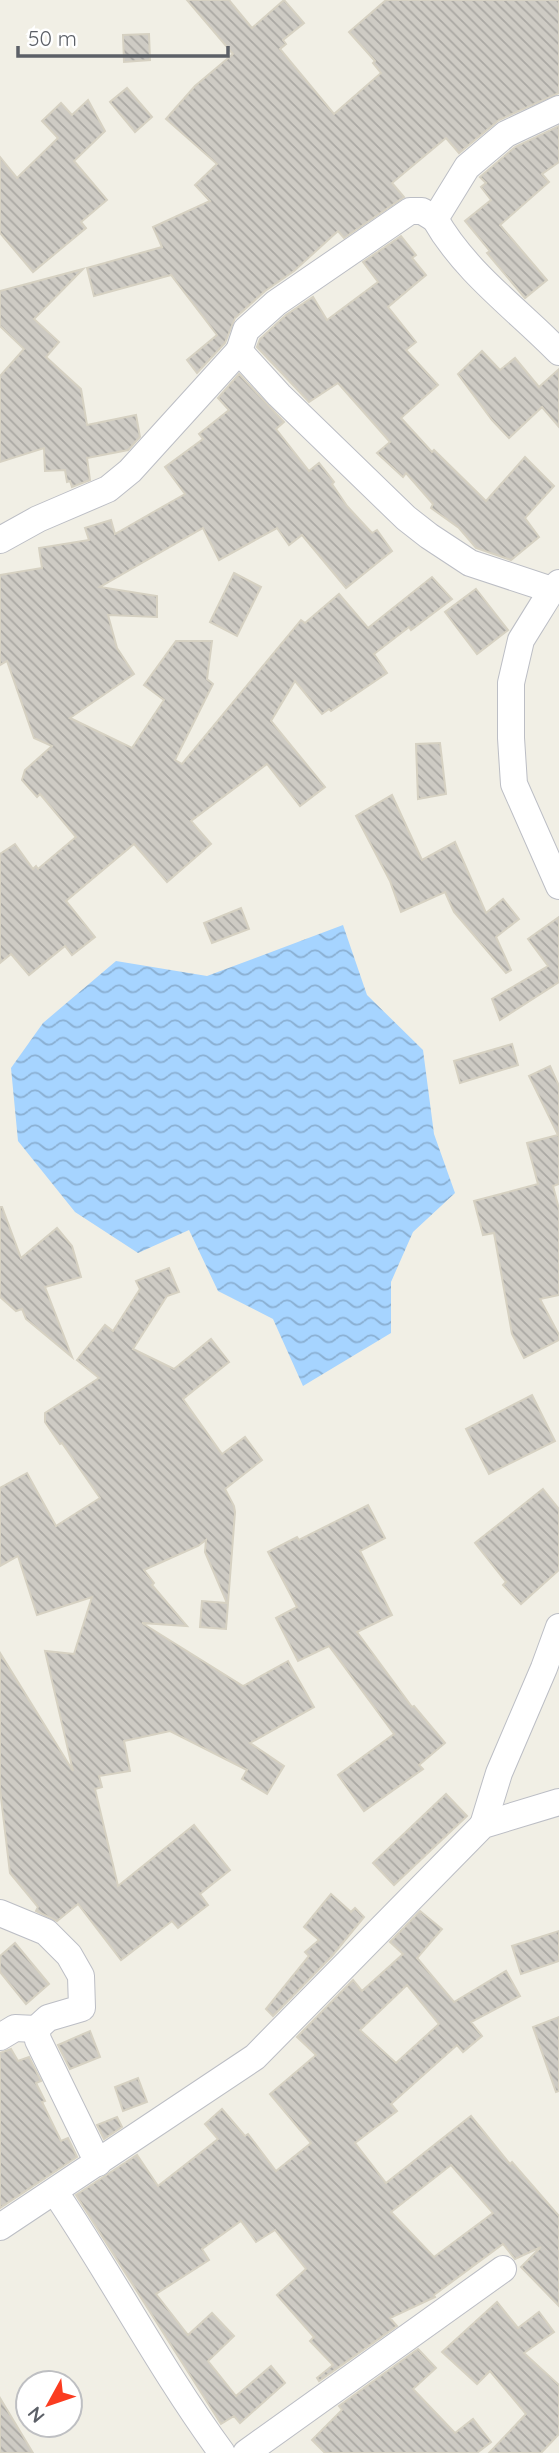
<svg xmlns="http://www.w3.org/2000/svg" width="559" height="2453" font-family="Quicksand,sans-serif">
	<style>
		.water { fill: url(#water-waves) }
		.building { fill: url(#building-back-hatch); stroke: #d6d1c2; stroke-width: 2; fill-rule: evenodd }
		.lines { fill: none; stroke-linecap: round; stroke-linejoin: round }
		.street-casing { stroke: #bcbec5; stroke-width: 28 }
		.street { stroke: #fff; stroke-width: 26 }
	</style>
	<defs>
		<pattern id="water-waves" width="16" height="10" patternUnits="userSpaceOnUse" patternTransform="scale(1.75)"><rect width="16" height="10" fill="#a6d4ff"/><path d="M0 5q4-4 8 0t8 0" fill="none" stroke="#8aafd2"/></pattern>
		<pattern id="building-back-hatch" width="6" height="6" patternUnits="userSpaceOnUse" patternTransform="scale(1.75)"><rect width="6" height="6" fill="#cecbc4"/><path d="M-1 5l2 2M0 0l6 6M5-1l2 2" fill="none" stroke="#aaa8a3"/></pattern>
	</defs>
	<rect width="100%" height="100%" fill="#f1efe5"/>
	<!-- water -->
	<path class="water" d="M343,925L367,995L423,1050L434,1134L455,1193L413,1232L391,1282V1333L303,1386L273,1319L218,1291L189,1230L138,1253L75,1212L18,1141L11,1068L43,1023L116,961L207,976Z"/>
	<!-- building -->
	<g class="building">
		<path d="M187,0H229L252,28L284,0L304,23L283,40L286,44L280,49L334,114L381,73L373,63L375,61L349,32L386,0H559V93L499,120L459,153L446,138L392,183L404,197L344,238L338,231L294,271L265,291L235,318L225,343L197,373L187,360L217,335L171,275L94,296L87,268L162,247L153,227L210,201L195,185L217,164L166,119L195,86L233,54Z"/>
		<path d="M149,34L150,60L124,62L123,35Z"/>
		<path d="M127,88L152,117L135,132L110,102Z"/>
		<path d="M88,100L105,131L74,161L107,200L81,222L86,228L33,272L0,233V157L17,178L58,138L42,121L61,103L72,115Z"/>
		<path d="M559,126V162L542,174L549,182L500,225L547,280L525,298L487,253L490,251L465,221L491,200L481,187L486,183L480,177L515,147Z"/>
		<path d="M401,236L416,255L412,258L426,275L388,307L416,342L406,350L438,385L401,418L432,452L434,450L486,501L525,457L554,486L525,518L539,537L511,560L476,548L459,528L431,508L433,504L406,473L403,477L377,453L390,442L338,383L309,402L257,347L260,339L286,315L313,297L327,320L378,282L363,262Z"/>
		<path d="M83,269L34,319L59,342L46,357L81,389L87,425L136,415L140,437L128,450L87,458L90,480L72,487L70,481L67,482L65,470L45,471L44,448L0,462V376L24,349L0,326V291Z"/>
		<path d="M482,351L500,370L515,358L539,387L559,369V427L542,407L509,438L492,420L458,374Z"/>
		<path d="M239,374L284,422L276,429L309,471L319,463L334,482L332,484L347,506L372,533L377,530L392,551L346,588L302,535L289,545L277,528L219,560L203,528L100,587L157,596V617L108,615L117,648L134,674L70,718L132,748L164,700L144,685L176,641H212L207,679L213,684L175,760L182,764L301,620L305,623L339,594L368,628L432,577L452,599L411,630L409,627L374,654L387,673L331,711L329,709L322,714L295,681L271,721L325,787L300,806L267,764L191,821L211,844L167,882L134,844L66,901L95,937L72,955L65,946L29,975L11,954L0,963V854L15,844L33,869L36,866L38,869L76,837L40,794L37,797L22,780L25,770L52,746L34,738L7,661L0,665V575L42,568L39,548L89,540L85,528L111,520L115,534L185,494L165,467L203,439L199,434L229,410L218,398Z"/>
		<path d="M234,573L261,587L237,636L210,622Z"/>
		<path d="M476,589L508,630L477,654L445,612Z"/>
		<path d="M440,743L446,794L418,799L416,744Z"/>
		<path d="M392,795L422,860L455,842L486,913L503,899L519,919L496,937L511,970L506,973L454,912L445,892L401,912L390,881L356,816Z"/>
		<path d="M241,908L249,929L212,943L204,923Z"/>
		<path d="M559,917V982L500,1020L492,999L548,966L528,939Z"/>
		<path d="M512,1044L518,1065L460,1083L454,1061Z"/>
		<path d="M550,1066L559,1086V1184L553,1186L559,1209V1295L540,1299L559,1335V1340L524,1358L512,1334L494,1233L483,1235L474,1201L538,1184L527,1143L558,1135L529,1076Z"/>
		<path d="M0,1207H2L21,1258L57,1228L72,1246L81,1277L45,1287L72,1357L26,1319L22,1309L16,1311L0,1297Z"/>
		<path d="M169,1268L179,1292L167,1296L133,1349L174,1369L211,1339L229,1362L183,1399L222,1454L245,1437L262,1460L225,1489L234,1506L235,1512L226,1629L200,1627L202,1601L227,1603L205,1552L206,1540L198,1546L144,1570L154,1583L152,1585L187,1626L142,1623L243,1686L288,1661L314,1707L250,1743L284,1766L267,1794L242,1779L247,1770L170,1731L124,1741L130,1771L99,1776L102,1787L95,1789L118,1886L194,1825L230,1870L200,1894L208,1905L178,1928L172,1921L121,1960L78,1904L57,1921L36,1911L38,1907L10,1873L0,1789V1653L73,1771L45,1651L74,1654L92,1597L37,1615L18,1556L0,1566V1488L27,1473L56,1526L100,1498L62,1443L60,1444L45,1422V1413L99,1378L77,1360L105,1325L113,1331L140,1289L136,1281Z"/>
		<path d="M532,1395L555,1441L489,1474L466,1429Z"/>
		<path d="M543,1489L559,1509V1570L521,1604L503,1585L506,1582L475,1543Z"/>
		<path d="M368,1505L385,1538L360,1551L392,1615L357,1632L412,1707L414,1706L445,1743L419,1765L423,1769L364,1811L338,1775L394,1734L329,1646L298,1661L276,1618L297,1607L268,1552L297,1537L299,1540Z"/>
		<path d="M446,1794L467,1816L394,1885L373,1863Z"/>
		<path d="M331,1894L351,1912L355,1908L364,1917L332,1956L273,2016L266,2009L309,1956L305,1952L319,1940L304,1927Z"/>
		<path d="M420,1911L442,1929L417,1958L454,2002L506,1971L520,1996L471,2022L482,2036L463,2052L457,2045L391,2104L397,2111L355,2143L386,2183L471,2116L510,2164L512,2162L559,2216V2306L521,2267L541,2247L515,2259L503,2244L434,2295L435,2297L390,2318L397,2326L319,2381L317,2378L333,2365L310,2341L314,2337L277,2295L306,2269L275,2230L256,2242L241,2221L202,2249L209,2260L156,2294L188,2335L212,2313L234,2336L208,2361L236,2396L271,2366L285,2383L240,2423L234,2416L221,2424L76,2195L137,2155L158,2186L218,2139L205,2124L222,2109L245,2136L248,2134L276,2171L311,2143L270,2094L316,2055L297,2037L353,1980L362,1991L403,1954L390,1942ZM407,1985L439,2024L396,2063L360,2030ZM451,2165L493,2213L434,2257L391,2212Z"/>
		<path d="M559,1931V1961L521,1974L512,1946Z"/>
		<path d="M15,1943L49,1984L26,2004L0,1972V1956Z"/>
		<path d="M559,2017V2091L556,2092L533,2027Z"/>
		<path d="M90,2031L100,2057L70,2069L58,2045Z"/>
		<path d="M11,2049L18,2061L29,2057L41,2081L36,2083L45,2101L42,2102L61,2141L68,2138L77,2157L0,2208V2053Z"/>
		<path d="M138,2078L147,2102L123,2111L115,2087Z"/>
		<path d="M117,2117L122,2127L104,2139L97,2125Z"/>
		<path d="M497,2302L518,2328L539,2312L554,2332L524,2353L559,2385V2434L541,2453H489L526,2414L490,2371L477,2384L442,2352Z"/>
		<path d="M418,2349L436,2368L413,2389L455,2433L473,2419L491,2442L477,2453H325L312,2440L342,2410L339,2406Z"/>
		<path d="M0,2398L33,2453H0Z"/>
	</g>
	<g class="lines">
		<defs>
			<g id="street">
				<path d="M559,109L506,134L467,167L435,219C465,272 517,309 559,352"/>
				<path d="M435,219L422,211H410L276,303L246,330L239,351L279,395L406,518L429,536L470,563L552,590"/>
				<path d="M0,540L38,519L108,489L130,471L239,351"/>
				<path d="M559,583L552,590L521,640L511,683V738L514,784L559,886"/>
				<path d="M483,1825L499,1773L544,1668L559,1627"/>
				<path d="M0,1913L46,1932L69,1955L81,1976L82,2008L48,2018L36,2029L38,2040L98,2163"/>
				<path d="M0,2037L15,2028L36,2029"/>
				<path d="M55,2192C113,2278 161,2370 222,2453"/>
				<path d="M0,2227L255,2057L483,1825L559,1802"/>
				<path d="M246,2453L503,2269"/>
			</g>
		</defs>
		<!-- street casing -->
		<use href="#street" class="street-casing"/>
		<!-- street -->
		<use href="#street" class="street"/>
	</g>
	<!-- north arrow -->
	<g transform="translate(49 2404) rotate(230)"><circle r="33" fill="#ffffff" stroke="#bebfc2" stroke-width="2"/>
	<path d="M0-5L12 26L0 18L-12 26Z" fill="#fb3c20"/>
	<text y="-10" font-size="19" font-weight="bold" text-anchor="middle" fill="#5c6067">N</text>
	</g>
	<!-- scale -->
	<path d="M18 46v10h210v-10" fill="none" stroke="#5c6067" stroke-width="3.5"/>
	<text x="28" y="46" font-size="21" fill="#5c6067" stroke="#ffffff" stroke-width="5" paint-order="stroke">50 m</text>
</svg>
